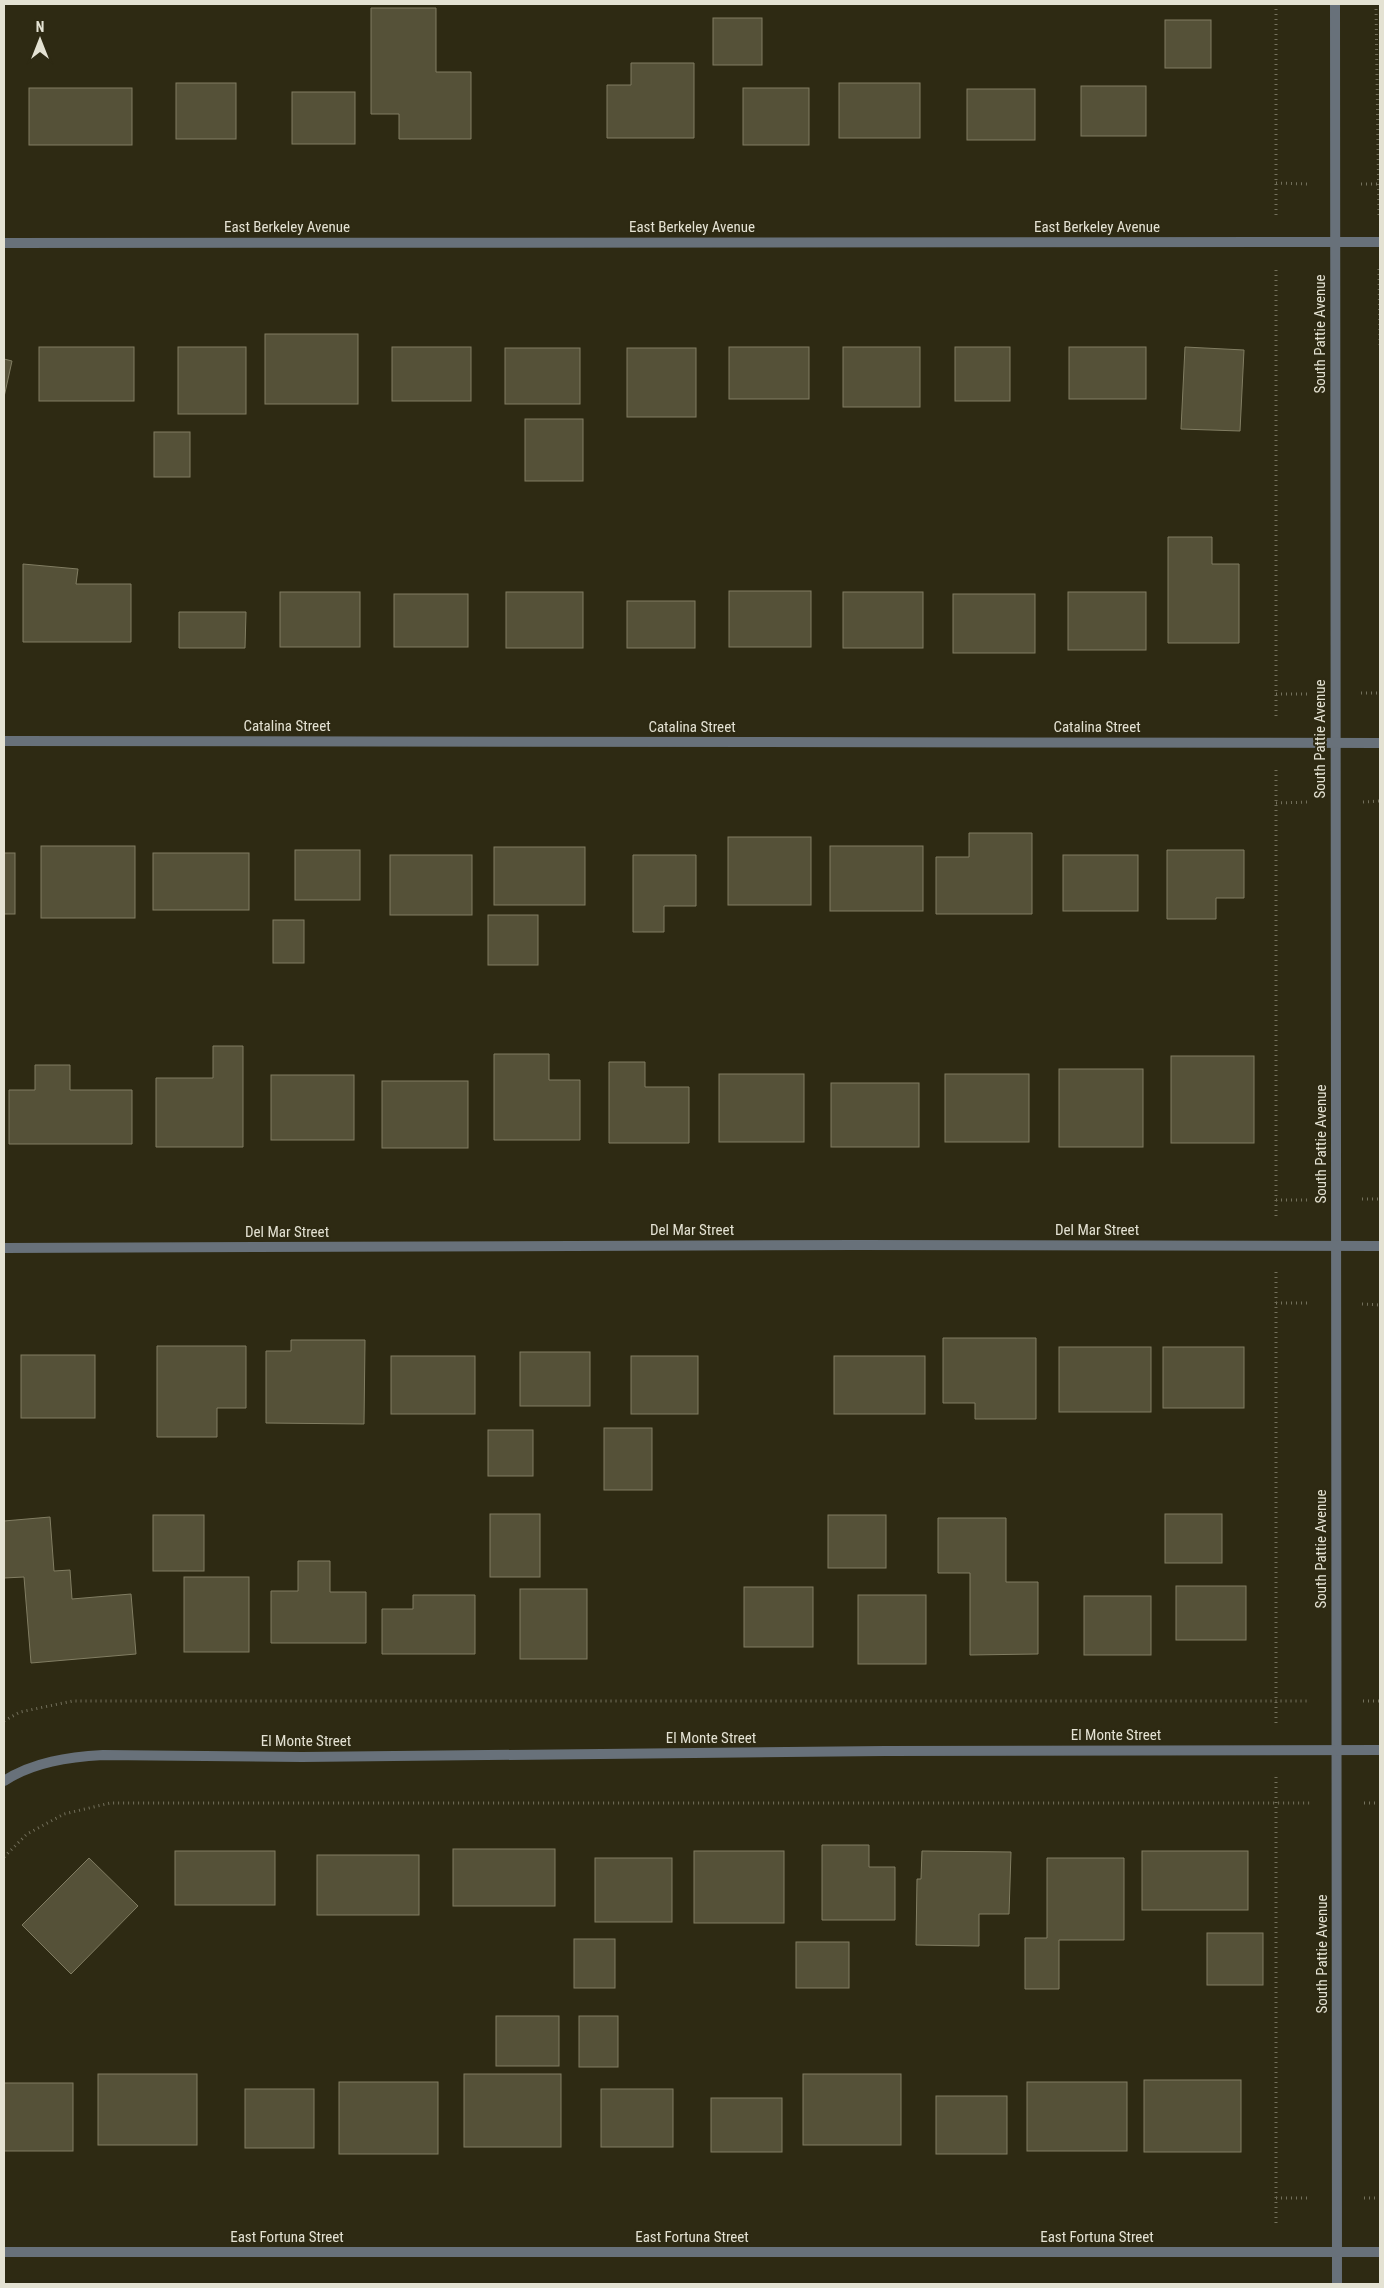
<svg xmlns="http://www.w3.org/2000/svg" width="1384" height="2288" font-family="'Roboto Condensed',sans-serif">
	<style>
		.building { fill: #555138; stroke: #817d62 }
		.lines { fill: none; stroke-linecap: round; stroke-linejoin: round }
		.path { stroke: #73705c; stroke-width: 3; stroke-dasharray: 1 4; stroke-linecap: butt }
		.minor { stroke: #68717a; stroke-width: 10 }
		.labels { text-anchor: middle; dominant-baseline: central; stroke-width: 4; stroke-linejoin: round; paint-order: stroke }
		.street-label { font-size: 15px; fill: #e4e2d3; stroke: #2e2a13 }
	</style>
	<rect width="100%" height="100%" fill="#2e2a13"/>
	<!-- building -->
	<g class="building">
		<path d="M371,8H436V72H471V139H399V114H371Z"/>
		<rect x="713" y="18" width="49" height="47"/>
		<rect x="1165" y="20" width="46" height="48"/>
		<path d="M631,63H694V138H607V85H631Z"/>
		<rect x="176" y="83" width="60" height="56"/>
		<rect x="839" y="83" width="81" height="55"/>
		<rect x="1081" y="86" width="65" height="50"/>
		<rect x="29" y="88" width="103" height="57"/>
		<rect x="743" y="88" width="66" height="57"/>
		<rect x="967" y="89" width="68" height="51"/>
		<rect x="292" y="92" width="63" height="52"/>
		<rect x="265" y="334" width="93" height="70"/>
		<rect x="39" y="347" width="95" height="54"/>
		<rect x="178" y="347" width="68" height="67"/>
		<rect x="392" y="347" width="79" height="54"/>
		<rect x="729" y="347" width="80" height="52"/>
		<rect x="843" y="347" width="77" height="60"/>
		<rect x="955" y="347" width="55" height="54"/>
		<rect x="1069" y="347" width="77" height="52"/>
		<path d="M1185,347L1244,350L1240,431L1181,429Z"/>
		<rect x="505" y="348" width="75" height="56"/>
		<rect x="627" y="348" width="69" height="69"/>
		<path d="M4,359L12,361L4,397Z"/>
		<rect x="525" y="419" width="58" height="62"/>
		<rect x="154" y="432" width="36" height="45"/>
		<path d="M1168,537H1212V564H1239V643H1168Z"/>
		<path d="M23,564L78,569L76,584H131V642H23Z"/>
		<rect x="729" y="591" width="82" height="56"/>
		<rect x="280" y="592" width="80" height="55"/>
		<rect x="506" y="592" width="77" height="56"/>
		<rect x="843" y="592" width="80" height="56"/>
		<rect x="1068" y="592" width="78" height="58"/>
		<rect x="394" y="594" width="74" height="53"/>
		<rect x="953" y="594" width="82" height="59"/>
		<rect x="627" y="601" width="68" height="47"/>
		<path d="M179,612H246L245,648H179Z"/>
		<path d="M969,833H1032V914H936V857H969Z"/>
		<rect x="728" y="837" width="83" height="68"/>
		<rect x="41" y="846" width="94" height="72"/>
		<rect x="830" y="846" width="93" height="65"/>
		<rect x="494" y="847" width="91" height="58"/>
		<rect x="295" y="850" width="65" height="50"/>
		<path d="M1167,850H1244V898H1216V919H1167Z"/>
		<rect x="4" y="853" width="11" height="61"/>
		<rect x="153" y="853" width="96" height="57"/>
		<rect x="390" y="855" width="82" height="60"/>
		<path d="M633,855H696V906H664V932H633Z"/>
		<rect x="1063" y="855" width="75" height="56"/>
		<rect x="488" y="915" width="50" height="50"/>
		<rect x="273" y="920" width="31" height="43"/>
		<path d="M213,1046H243V1147H156V1078H213Z"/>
		<path d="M494,1054H549V1080H580V1140H494Z"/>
		<rect x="1171" y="1056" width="83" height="87"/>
		<path d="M609,1062H645V1087H689V1143H609Z"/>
		<path d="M35,1065H70V1090H132V1144H9V1090H35Z"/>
		<rect x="1059" y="1069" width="84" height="78"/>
		<rect x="719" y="1074" width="85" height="68"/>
		<rect x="945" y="1074" width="84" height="68"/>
		<rect x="271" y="1075" width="83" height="65"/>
		<rect x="382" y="1081" width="86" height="67"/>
		<rect x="831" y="1083" width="88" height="64"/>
		<path d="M943,1338H1036V1419H975V1403H943Z"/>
		<path d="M291,1340H365L364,1424L266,1423V1351H291Z"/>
		<path d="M157,1346H246V1408H217V1437H157Z"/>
		<rect x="1059" y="1347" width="92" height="65"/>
		<rect x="1163" y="1347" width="81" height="61"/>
		<rect x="520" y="1352" width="70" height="54"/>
		<rect x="21" y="1355" width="74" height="63"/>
		<rect x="391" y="1356" width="84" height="58"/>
		<rect x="631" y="1356" width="67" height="58"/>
		<rect x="834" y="1356" width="91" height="58"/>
		<rect x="604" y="1428" width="48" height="62"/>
		<rect x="488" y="1430" width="45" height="46"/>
		<rect x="490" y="1514" width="50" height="63"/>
		<rect x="1165" y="1514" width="57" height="49"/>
		<rect x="153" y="1515" width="51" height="56"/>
		<rect x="828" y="1515" width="58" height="53"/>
		<path d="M50,1517L54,1571L70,1570L72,1599L131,1594L136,1654L31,1663L24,1577L4,1578V1521Z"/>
		<path d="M938,1518H1006V1582H1038V1654L970,1655V1573H938Z"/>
		<path d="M298,1561H330V1592H366V1643H271V1591H298Z"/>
		<rect x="184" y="1577" width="65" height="75"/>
		<rect x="1176" y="1586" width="70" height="54"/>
		<rect x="744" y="1587" width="69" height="60"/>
		<rect x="520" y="1589" width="67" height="70"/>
		<path d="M413,1595H475V1654H382V1609H413Z"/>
		<rect x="858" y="1595" width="68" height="69"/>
		<rect x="1084" y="1596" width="67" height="59"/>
		<path d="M822,1845H869V1867H895V1920H822Z"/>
		<rect x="453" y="1849" width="102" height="57"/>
		<rect x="175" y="1851" width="100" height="54"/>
		<rect x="694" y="1851" width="90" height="72"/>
		<path d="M922,1851L1011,1852L1009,1914H979V1946L916,1945L917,1879H921Z"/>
		<rect x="1142" y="1851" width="106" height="59"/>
		<rect x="317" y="1855" width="102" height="60"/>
		<path d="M89,1858L138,1906L71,1974L22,1925Z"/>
		<rect x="595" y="1858" width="77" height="64"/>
		<path d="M1047,1858H1124V1940H1059V1989H1025V1938H1047Z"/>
		<rect x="1207" y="1933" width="56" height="52"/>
		<rect x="574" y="1939" width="41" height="49"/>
		<rect x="796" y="1942" width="53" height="46"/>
		<rect x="496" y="2016" width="63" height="50"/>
		<rect x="579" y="2016" width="39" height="51"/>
		<rect x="98" y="2074" width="99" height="71"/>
		<rect x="464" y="2074" width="97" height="73"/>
		<rect x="803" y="2074" width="98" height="71"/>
		<rect x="1144" y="2080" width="97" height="72"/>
		<rect x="339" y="2082" width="99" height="72"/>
		<rect x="1027" y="2082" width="100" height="69"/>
		<rect x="4" y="2083" width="69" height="68"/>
		<rect x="245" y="2089" width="69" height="59"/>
		<rect x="601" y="2089" width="72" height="58"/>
		<rect x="936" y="2096" width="71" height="58"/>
		<rect x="711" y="2098" width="71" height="54"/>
	</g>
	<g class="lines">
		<!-- path -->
		<g class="path">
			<path d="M1276,4V216"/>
			<path d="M1376,4L1379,216"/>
			<path d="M1276,183L1307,184"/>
			<path d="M1361,184H1379"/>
			<path d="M1379,269L1380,348"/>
			<path d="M1276,270V716"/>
			<path d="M1361,693H1380"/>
			<path d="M1276,694H1310"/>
			<path d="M1276,770V1219"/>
			<path d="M1363,802L1380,801"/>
			<path d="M1276,803L1310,802"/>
			<path d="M1362,1199H1380"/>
			<path d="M1276,1200H1308"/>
			<path d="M1276,1272V1724"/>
			<path d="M1276,1303H1311"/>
			<path d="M1362,1304L1380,1305"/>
			<path d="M1363,1701H1380"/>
			<path d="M4,1721L20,1712L73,1701H1310"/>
			<path d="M1276,1777V2226"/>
			<path d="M1364,1803H1380"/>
			<path d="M4,1857L27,1834L64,1814L110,1803H1310"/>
			<path d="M1276,2198H1311"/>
			<path d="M1364,2198H1380"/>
		</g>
		<!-- minor -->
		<g class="minor">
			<path d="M1335,4L1337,2284"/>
			<path d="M4,243L1380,242"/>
			<path d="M4,741L1380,743"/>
			<path d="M4,1248L855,1245L1380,1246"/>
			<path d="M4,1781C33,1762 69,1757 103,1755L302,1757L885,1751L1380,1750"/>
			<path d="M4,2252H1380"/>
		</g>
	</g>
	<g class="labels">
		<!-- street labels -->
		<g class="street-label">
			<text x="287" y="227">East Berkeley Avenue</text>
			<text x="692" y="227">East Berkeley Avenue</text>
			<text x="1097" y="227">East Berkeley Avenue</text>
			<text transform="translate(1320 334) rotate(-90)">South Pattie Avenue</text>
			<text x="287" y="726">Catalina Street</text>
			<text x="692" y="727">Catalina Street</text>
			<text x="1097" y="727">Catalina Street</text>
			<text transform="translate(1320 739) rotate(-90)">South Pattie Avenue</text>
			<text transform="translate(1321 1144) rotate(-90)">South Pattie Avenue</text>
			<text x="692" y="1230">Del Mar Street</text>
			<text x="1097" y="1230">Del Mar Street</text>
			<text x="287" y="1232">Del Mar Street</text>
			<text transform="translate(1321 1549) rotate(-90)">South Pattie Avenue</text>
			<text x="1116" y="1735">El Monte Street</text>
			<text x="711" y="1738">El Monte Street</text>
			<text x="306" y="1741">El Monte Street</text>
			<text transform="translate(1322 1954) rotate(-90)">South Pattie Avenue</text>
			<text x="287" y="2237">East Fortuna Street</text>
			<text x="692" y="2237">East Fortuna Street</text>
			<text x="1097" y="2237">East Fortuna Street</text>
		</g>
	</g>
	<!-- border -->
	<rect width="1384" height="2288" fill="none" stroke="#e4e2d3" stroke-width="10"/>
	<!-- north arrow -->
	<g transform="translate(40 40)" stroke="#2e2a13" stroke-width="4" paint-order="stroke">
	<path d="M0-4L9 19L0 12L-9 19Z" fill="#e4e2d3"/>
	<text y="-8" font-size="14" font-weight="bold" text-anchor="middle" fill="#e4e2d3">N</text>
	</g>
</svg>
